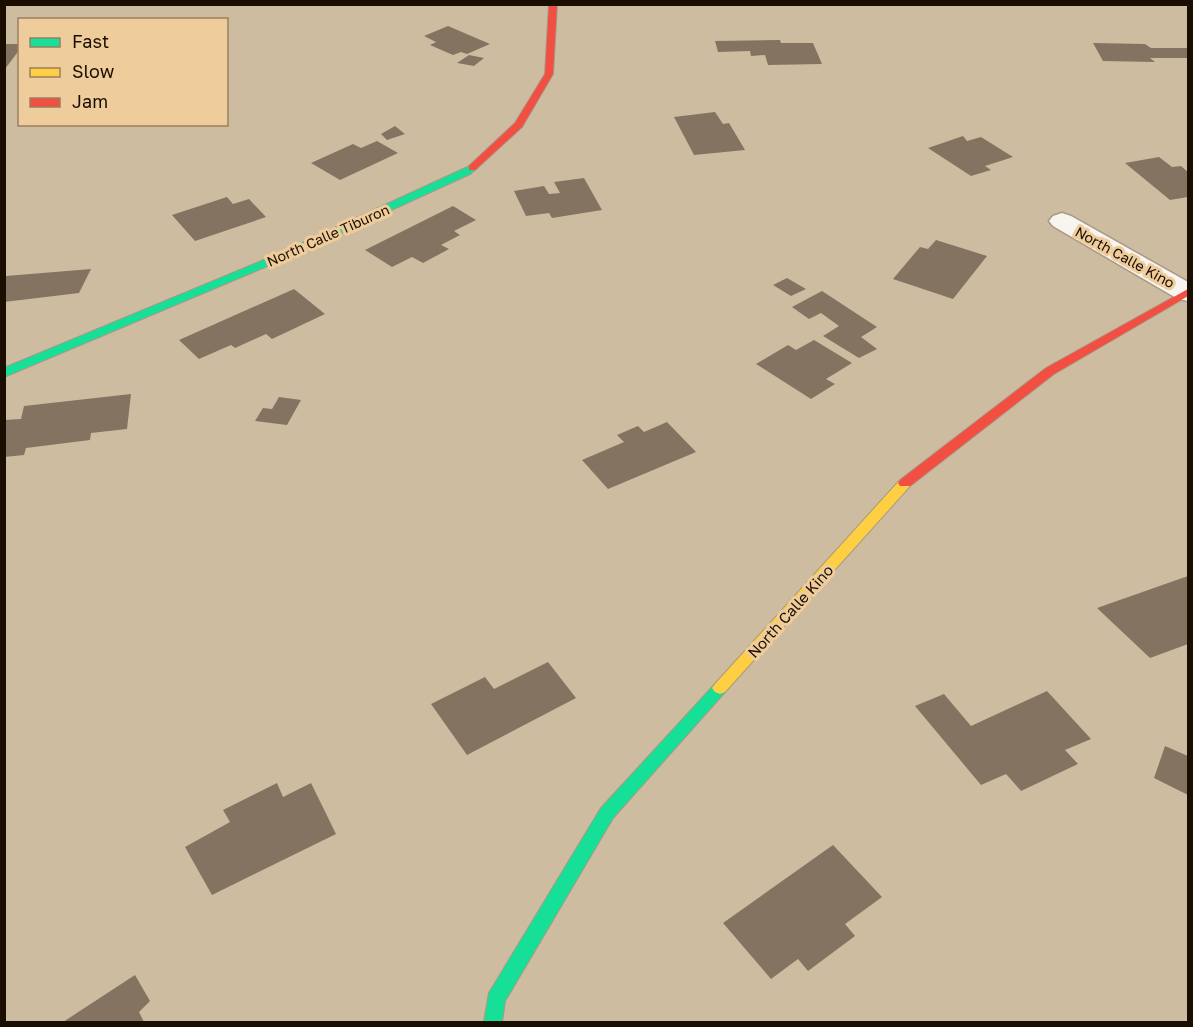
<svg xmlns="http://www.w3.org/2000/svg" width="1193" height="1027" font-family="'Golos Text',sans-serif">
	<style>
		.building { fill: #847361 }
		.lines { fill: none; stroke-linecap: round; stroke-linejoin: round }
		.street-casing { stroke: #a79984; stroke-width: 3 }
		.fast-casing { stroke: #a79984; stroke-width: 2 }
		.slow-casing { stroke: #a79984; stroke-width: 2 }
		.jam-casing { stroke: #a79984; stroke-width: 2 }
		.street { fill: #f8f5f1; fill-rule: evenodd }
		.fast { fill: #16e098; fill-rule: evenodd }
		.slow { fill: #ffcf43; fill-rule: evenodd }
		.jam { fill: #f24e42; fill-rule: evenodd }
		.labels { text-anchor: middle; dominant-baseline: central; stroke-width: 6; stroke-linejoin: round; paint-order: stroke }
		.far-street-label { font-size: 14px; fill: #1a0e00; stroke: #eecc9b }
		.street-label { font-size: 15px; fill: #1a0e00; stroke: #eecc9b }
	</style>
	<rect width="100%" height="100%" fill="#cebca1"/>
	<!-- building -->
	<g class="building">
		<path d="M448,26L490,44L467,54L461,52L453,55L430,45L436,42L424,36Z"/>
		<path d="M780,40L781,43H813L822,64L768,65L765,55L751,56L750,51L718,52L715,41Z"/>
		<path d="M1093,43L1145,44L1151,48H1188V58H1150L1155,62L1103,61Z"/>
		<path d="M5,44H20V49L5,69Z"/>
		<path d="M469,55L484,58L474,66L457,63Z"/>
		<path d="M715,112L723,124L729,123L745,150L694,155L674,117Z"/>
		<path d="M395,126L405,134L387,140L381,134Z"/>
		<path d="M963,136L967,141L981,137L1013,157L985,166L991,170L971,176L928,148Z"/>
		<path d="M377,141L398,153L340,180L311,163L353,144L361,148Z"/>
		<path d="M1159,157L1172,167L1181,166L1188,172V197L1170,200L1125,163Z"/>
		<path d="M584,178L602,210L552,218L549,213L526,216L514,191L544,186L549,194L560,193L554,182Z"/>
		<path d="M227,197L233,204L249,199L266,217L195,241L172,215Z"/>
		<path d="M453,206L476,220L454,231L460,235L441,245L449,249L423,263L412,257L392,267L365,250Z"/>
		<path d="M936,240L987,256L953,299L893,279L920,247L928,249Z"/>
		<path d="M91,269L79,293L4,302L6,276Z"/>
		<path d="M787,278L806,289L791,296L773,285Z"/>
		<path d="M294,289L325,314L272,339L266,334L235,348L231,345L199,359L179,340Z"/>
		<path d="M822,291L877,327L861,337L877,349L859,358L823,336L839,326L821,313L809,319L792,307Z"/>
		<path d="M814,340L852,363L826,379L835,384L811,399L756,364L788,345L796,350Z"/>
		<path d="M131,394L127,429L91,433L90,440L26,448L24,455L4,457V420L21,419L24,406Z"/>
		<path d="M279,397L301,400L287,425L255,421L263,408L272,409Z"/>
		<path d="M667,422L696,452L608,489L582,460L624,442L617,435L638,426L644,432Z"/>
		<path d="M1188,576V644L1150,658L1097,608Z"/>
		<path d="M548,662L576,698L467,755L431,704L485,677L494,689Z"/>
		<path d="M1047,691L1091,739L1065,750L1078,764L1021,791L1006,774L981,785L915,706L944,694L971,726Z"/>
		<path d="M1165,746L1188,756V795L1154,778Z"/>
		<path d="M277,783L283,797L311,783L336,834L212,895L185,847L230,822L223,810Z"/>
		<path d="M833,845L882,897L845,924L855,936L808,971L798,959L771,979L723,923Z"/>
		<path d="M135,975L150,1001L139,1012L144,1022H63Z"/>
	</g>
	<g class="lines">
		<defs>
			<path id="street" d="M1062,213L1071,216L1188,282V301L1178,299L1053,226L1049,221L1053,216Z"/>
			<g id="fast">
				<path d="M472,165L477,168L470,174L284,259L4,377V368L276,255Z"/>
				<path d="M720,682L725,684L728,688L725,692L613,818L505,1001L502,1022H484L489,993L601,808L715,684Z"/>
			</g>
			<path id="slow" d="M905,478L912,483L910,486L725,692L720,694L715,692L712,688L715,684L900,480Z"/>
			<g id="jam">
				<path d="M549,4H557L553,74L522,127L475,170H469V166L515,123L545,74Z"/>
				<path d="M1188,289V296L1054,374L910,486H900L898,483L900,480L1046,368Z"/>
			</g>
		</defs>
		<!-- street casing -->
		<use href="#street" class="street-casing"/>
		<!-- fast casing -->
		<use href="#fast" class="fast-casing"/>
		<!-- slow casing -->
		<use href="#slow" class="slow-casing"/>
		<!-- jam casing -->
		<use href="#jam" class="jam-casing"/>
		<!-- street -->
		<use href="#street" class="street"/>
		<!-- fast -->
		<use href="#fast" class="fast"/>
		<!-- slow -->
		<use href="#slow" class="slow"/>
		<!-- jam -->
		<use href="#jam" class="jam"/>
	</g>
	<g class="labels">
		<!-- far-street labels -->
		<g class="far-street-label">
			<text transform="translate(328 235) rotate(-24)">North Calle Tiburon</text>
			<text transform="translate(1125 257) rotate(29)">North Calle Kino</text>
		</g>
		<!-- street labels -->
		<g class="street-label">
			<text transform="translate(790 611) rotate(-48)">North Calle Kino</text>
		</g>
	</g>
	<!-- border -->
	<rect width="1193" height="1027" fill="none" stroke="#1a0e00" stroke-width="12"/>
	<!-- legend -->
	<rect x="18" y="18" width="210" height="108" fill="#eecc9b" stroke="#99805d" stroke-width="1.5"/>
	<rect x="30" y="38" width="30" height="9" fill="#16e098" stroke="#99805d" stroke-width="1.5"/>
	<text x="72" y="48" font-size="18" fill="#1a0e00">Fast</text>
	<rect x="30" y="68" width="30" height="9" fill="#ffcf43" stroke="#99805d" stroke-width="1.5"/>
	<text x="72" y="78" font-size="18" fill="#1a0e00">Slow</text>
	<rect x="30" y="98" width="30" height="9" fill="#f24e42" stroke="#99805d" stroke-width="1.5"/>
	<text x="72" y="108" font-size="18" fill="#1a0e00">Jam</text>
</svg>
